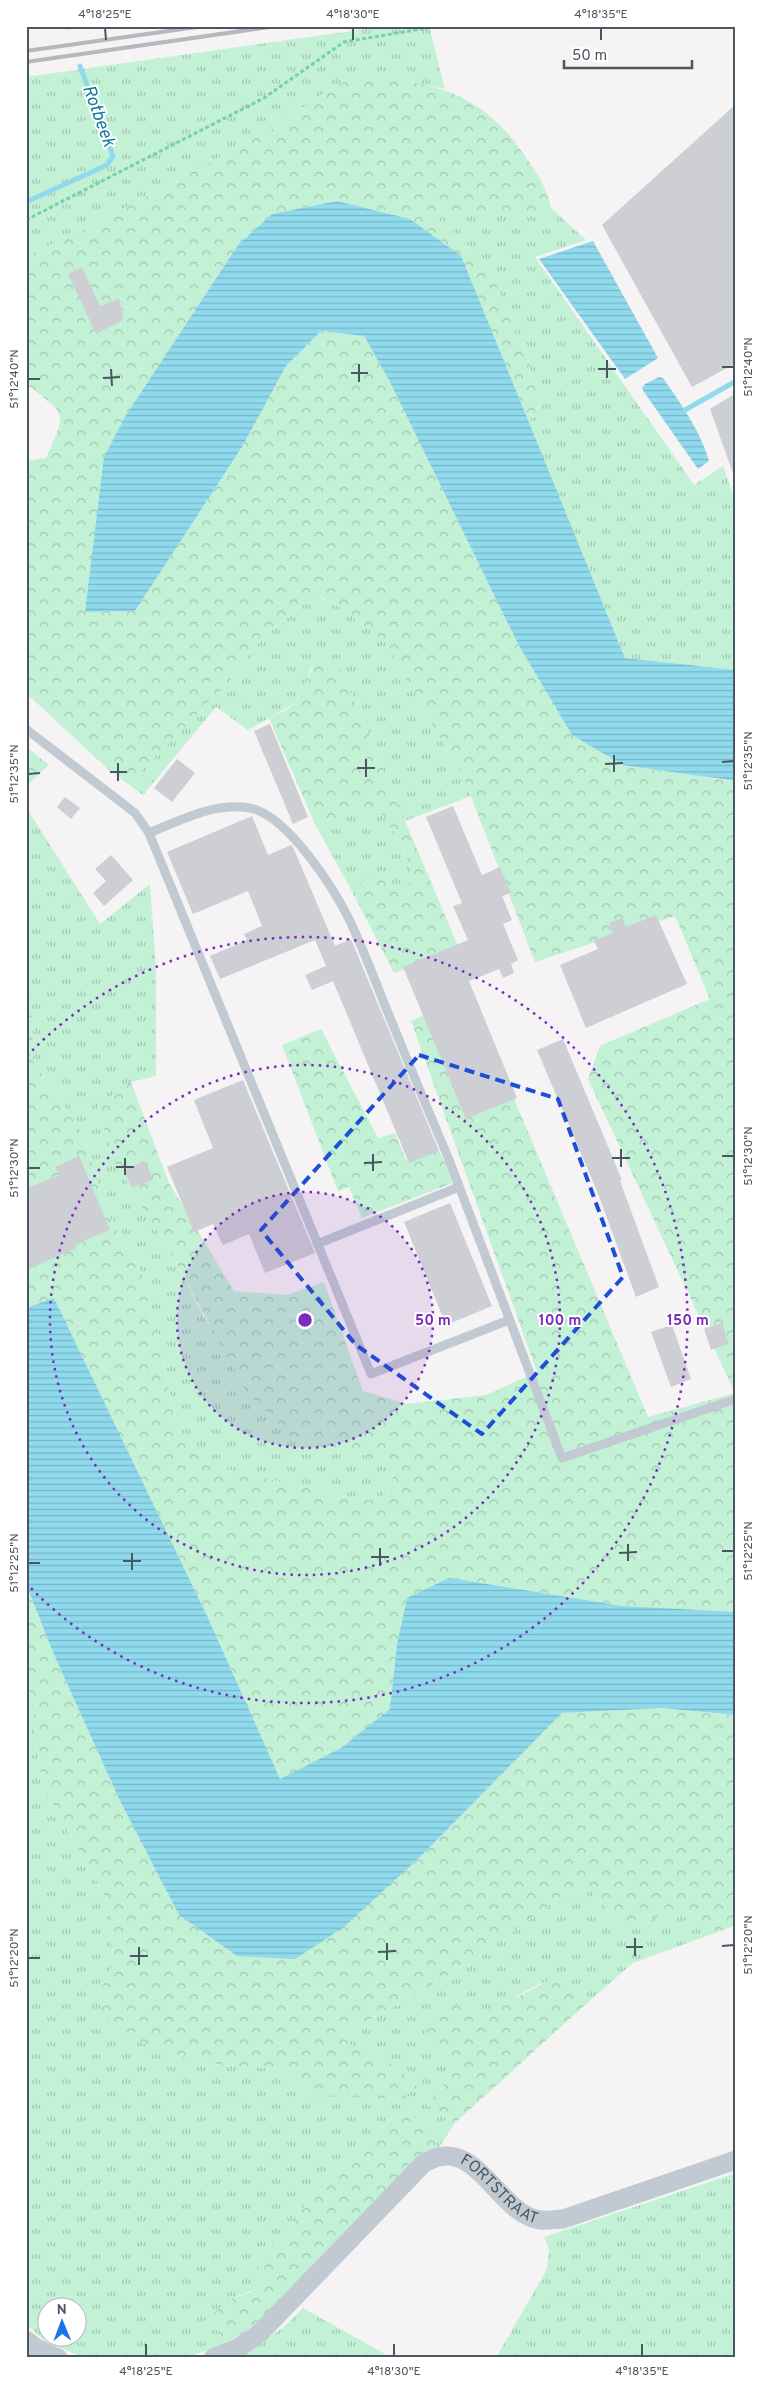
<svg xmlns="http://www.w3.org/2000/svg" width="762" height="2384" font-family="Overpass,sans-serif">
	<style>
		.grass { fill: url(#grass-tufts); fill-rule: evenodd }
		.forest { fill: url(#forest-crowns) }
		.water { fill: url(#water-rules) }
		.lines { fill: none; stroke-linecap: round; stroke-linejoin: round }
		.stream { stroke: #90daee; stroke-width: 5 }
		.building { fill: #cdcfd5 }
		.path { stroke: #7ad0a6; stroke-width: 3; stroke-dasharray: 4 2.5; stroke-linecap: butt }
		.service { stroke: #c1cad2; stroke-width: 9 }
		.minor { stroke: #c1cad2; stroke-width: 19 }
		.rail { stroke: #b5b8bd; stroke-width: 4 }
		.marked { fill: none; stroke: #1d4ed8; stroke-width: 4; stroke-dasharray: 10 6; stroke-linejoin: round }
		.ticks { fill: none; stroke: #4a5661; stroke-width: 2 }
		.ring { fill: none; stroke: #7b2cbf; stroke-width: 2.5; stroke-dasharray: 2.5 5 }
		.labels { text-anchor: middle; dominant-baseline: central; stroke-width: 4; stroke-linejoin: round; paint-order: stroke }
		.street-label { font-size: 16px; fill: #4a5661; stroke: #fff }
		.water-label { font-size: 18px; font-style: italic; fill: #0c7c9b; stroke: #fff }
		.centre { fill: #7b2cbf; stroke: #fff; stroke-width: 2.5 }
		.ring-label { font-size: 15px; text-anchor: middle; font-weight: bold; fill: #7b2cbf; stroke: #fff; stroke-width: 4; stroke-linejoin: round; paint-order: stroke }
		.neatline { fill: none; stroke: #4a5661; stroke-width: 2 }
		.ticks-label { font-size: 12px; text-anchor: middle; fill: #4a5661 }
	</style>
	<defs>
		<pattern id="grass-tufts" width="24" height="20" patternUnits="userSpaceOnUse" patternTransform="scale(1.25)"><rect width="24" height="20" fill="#c3f1d5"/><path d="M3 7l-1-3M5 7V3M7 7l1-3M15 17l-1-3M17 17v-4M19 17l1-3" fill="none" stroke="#a0c6b0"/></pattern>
		<pattern id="forest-crowns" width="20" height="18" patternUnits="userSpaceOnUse" patternTransform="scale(1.25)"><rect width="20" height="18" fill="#c3f1d5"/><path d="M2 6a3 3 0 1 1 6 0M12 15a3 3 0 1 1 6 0" fill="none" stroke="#a0c6b0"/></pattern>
		<pattern id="water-rules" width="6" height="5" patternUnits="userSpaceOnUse" patternTransform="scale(1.25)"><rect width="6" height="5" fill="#90daee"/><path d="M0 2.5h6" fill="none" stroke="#78b4c4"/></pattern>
	</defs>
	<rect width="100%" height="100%" fill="#f5f3f3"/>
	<!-- grass -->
	<g class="grass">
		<path d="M387,26H429L445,89L390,78L357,74L318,97L274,128L93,225L26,256V77Z"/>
		<path d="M551,208L586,240L535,257L694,485L723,466L736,503V670L625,658L528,423L540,405L526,352L486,262L442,221L444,213L530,215Z"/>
		<path d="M321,598L345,610L385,642L465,781L471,796L405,821L342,671L311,667L304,690L295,703L248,730L216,707L143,795L128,784L228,683L256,645L297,607Z"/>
		<path d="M26,807L100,924L150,884L156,968V1076L131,1082L173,1257L204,1317L293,1439L359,1453L397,1468L381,1501L345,1497L209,1465L178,1427L142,1274L102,1203L86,1139L33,1061L32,1006L26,966Z"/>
		<path d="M380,811L403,847L415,882L393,890L360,883L355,897L315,824L353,812Z"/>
		<path d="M26,1682L32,1697L35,1738L43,1787L105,1896L114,1962L100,1992L206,2064L285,2069L373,2097L403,2099L381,2058L353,2048L342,2034L401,2003L473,1960L559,1898L589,1889L624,1930L649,1921L673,1909L693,1912L715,1933L633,1963L585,2005L566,1981C534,1976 508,2005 483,2022L476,2019L438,2050L450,2055L453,2065L443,2088L426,2104L455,2123L438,2149L402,2108L318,2186L285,2236L262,2253L266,2285L238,2296L211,2320L225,2344L185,2358H84L45,2341L26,2324V1911L29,1908L26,1900ZM48,2306H78V2336H48Z"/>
		<path d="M736,2173V2358H496L547,2269L549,2249L544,2237Z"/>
		<path d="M303,2308L392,2358H238L284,2327Z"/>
	</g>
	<!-- forest -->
	<g class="forest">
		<path d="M357,74C430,83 480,89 524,155C537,173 546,186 551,208L530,215L444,213L442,221L486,262L526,352L540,405L528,423L460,256L410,219L337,201L272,214L238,245L126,415L135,611L242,447L286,366L321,331L364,336L390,382L518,644L572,735L714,779L736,781V1612L407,1598L397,1644L390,1709L341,1748L280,1780L209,1620L54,1299L26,1308V966L32,1006L33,1061L86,1139L102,1203L142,1274L178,1427L209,1465L345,1497L381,1501L397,1469L359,1453L293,1439L246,1391L173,1257L116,1165L97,1106L131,1082L169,1183L234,1291L287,1295L324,1282L363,1391L407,1404L486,1395L537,1372L411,1021L470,994L648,1417L735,1393L588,1079L600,1046L710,999L675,916L535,962L465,781L385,642L345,610L322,598L297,607L256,645L228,683L128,784L109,770L26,693V461L46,458C67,410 68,416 26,384V256L93,225L274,128L318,97Z"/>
		<path d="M321,657L342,671L460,951L394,973L355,897L360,883L372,873L385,876L393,889L415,882L403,847L380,811L353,812L315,824L269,718C277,714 290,709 296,702C309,686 306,672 321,657Z"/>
		<path d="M26,747L49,765L26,786Z"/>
		<path d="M321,1029L378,1138L395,1133L406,1160L437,1147L455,1182L362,1218L349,1187L338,1191L282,1045Z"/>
		<path d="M26,1584L52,1650L120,1801L179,1915L237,1956L344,1927L420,1857L562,1713L662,1708L736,1715V1925L715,1933L693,1912L673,1909L649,1921L624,1930L589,1889L559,1898L473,1960L401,2003L342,2034C354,2052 362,2049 380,2058C395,2064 406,2075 417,2087L403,2099L314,2096L285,2069L206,2064L160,2051L117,2031L102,2013L100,1992L114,1962L105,1896L43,1787L35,1738L32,1697L26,1682Z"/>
		<path d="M552,1979L566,1981L585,2005L455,2123L426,2104L443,2088L453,2065L450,2055L438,2050L426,2038L425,2021C435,2010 453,1999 468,2009C474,2014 475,2019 483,2022L510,2001Z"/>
		<path d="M402,2108L436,2135L438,2149L261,2322L225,2344L211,2320C218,2299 248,2295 266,2285L258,2271L262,2253L285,2236L318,2186Z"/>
	</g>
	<!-- water -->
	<g class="water">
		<path d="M337,201L410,219L461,256L625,658L736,670V781L623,765L572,735L518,644L390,382L364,336L321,331L286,366L242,447L135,611L85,612L104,457L126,415L238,245L272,214Z"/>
		<path d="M593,241L658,358L625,379L539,259Z"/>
		<path d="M659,377L663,378C681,404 700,430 709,461L698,469L644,392L642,388L645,384Z"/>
		<path d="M54,1298L209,1620L280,1779L341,1748L390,1709L397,1644L407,1598L449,1578L622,1606L736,1612V1715L662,1708L562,1713L420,1857L344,1927L295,1959L237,1956L179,1915L120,1801L52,1650L26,1584V1308Z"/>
	</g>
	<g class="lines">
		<!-- stream -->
		<g class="stream">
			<path d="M68,26V27"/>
			<path d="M26,202L107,165L113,156L80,66"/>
			<path d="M685,410L736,381"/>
		</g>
	</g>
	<!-- building -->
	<g class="building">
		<path d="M736,104V363L692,387L602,225Z"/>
		<path d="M82,267L100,306L119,298L123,320L96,334L68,274Z"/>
		<path d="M736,393V475L734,476L710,409Z"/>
		<path d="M270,724L308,817L293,824L254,731Z"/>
		<path d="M177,759L195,773L172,802L154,788Z"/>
		<path d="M65,797L80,808L71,819L57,807Z"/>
		<path d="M453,806L482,875L500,867L511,893L502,896L512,920L503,924L518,960L511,964L514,973L503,978L499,969L469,981L517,1098L466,1119L403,967L468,940L453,906L462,903L426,817Z"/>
		<path d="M252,816L268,855L291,845L293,847L335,946L351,939L439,1151L409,1163L333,981L312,990L305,975L326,966L315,940L220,979L210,956L247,940L244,934L262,926L248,891L193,914L167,852Z"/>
		<path d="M111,855L133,880L104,906L93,893L106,881L95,869Z"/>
		<path d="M656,915L687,984L586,1028L560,965L598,949L594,941L613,933L609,923L622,918L626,927Z"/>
		<path d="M563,1039L622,1180L620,1181L659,1287L636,1297L597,1191L537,1050Z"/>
		<path d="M243,1080L315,1253L265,1273L249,1234L223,1245L213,1224L194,1232L167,1167L213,1148L194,1100Z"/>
		<path d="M79,1156L110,1230L75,1244L77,1248L26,1270V1189L59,1175L55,1167Z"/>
		<path d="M145,1161L153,1180L132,1188L124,1170Z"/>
		<path d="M450,1203L492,1306L446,1325L404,1222Z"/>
		<path d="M722,1323L729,1344L711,1350L704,1329Z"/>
		<path d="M672,1325L691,1379L671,1387L651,1332Z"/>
	</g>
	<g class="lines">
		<!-- path -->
		<path class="path" d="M26,220L264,98L344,42L439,26"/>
		<!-- service -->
		<g class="service">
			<path d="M26,729L135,813L149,833"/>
			<path d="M317,1244L459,1187"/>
			<path d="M509,1320L371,1374L149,833C181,820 218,800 254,809C289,819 333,887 349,919C362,946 373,975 384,1003C405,1054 426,1106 448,1157C486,1258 524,1358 562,1458L736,1399"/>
		</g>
		<!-- minor -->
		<g class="minor">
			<path d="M26,2340L36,2348L58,2358"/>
			<path id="s1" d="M213,2358L238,2348L259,2334L424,2163C429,2161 434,2158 439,2157C479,2147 502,2215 540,2220C547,2221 556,2219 563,2219L736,2160"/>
		</g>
		<!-- rail -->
		<g class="rail">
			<path d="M26,51L204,26"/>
			<path d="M26,62L276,26"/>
		</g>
	</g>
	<!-- marked area -->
	<path class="marked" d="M419,1055L558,1099L623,1277L482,1434L356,1345L261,1230Z"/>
	<!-- ticks -->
	<path class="ticks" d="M105,28L106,40M353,28V40M601,28V40M607,360V378M359,364V382M722,367H734M111,369L112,386M598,369H616M351,373H368M103,378L120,377M28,379H40M614,755V772M366,759V777M722,762L734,761M118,763V781M605,764L623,763M357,768H375M110,772H127M28,774L40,773M621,1149V1167M373,1154V1171M722,1156H734M125,1158V1175M612,1158H630M364,1163L382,1162M116,1167H134M28,1168H40M628,1544V1561M380,1548V1566M722,1551H734M132,1553V1570M619,1553L637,1552M371,1557H389M123,1561H141M28,1563H40M635,1938V1956M387,1943V1960M722,1946L734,1945M139,1947V1965M626,1947H643M378,1952L396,1951M130,1956H148M28,1958H40M146,2344V2356M394,2344V2356M642,2344V2356"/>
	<!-- distance rings -->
	<circle cx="305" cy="1320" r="128" fill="#7b2cbf" fill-opacity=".12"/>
	<g class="ring">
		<circle cx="305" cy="1320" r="128"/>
		<circle cx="305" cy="1320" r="255"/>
		<path d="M27 1056A383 383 0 1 1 27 1584"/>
	</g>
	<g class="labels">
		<!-- street labels -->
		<g class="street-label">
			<text stroke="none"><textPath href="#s1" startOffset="378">FORTSTRAAT</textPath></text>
		</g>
		<!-- water labels -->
		<g class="water-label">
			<text transform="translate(98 116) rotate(70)">Rotbeek</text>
		</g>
	</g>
	<circle cx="305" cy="1320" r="8" class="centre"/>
	<g class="ring-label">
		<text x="433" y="1325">50 m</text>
		<text x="560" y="1325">100 m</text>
		<text x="688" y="1325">150 m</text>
	</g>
	<!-- border -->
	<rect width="762" height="2384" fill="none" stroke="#ffffff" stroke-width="55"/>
	<!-- north arrow -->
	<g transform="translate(62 2322) rotate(359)"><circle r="24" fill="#ffffff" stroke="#b7bbc0"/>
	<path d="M0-4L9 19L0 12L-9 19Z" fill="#1a73e8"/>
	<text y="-8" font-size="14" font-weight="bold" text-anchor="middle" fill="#4a5661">N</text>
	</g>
	<!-- scale -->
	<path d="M564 60v8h128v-8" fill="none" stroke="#4a5661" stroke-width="2.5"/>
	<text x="572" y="60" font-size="15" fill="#4a5661" stroke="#ffffff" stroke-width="4" paint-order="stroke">50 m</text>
	<rect x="28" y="28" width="706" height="2328" class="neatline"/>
	<g class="ticks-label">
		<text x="105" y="18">4°18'25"E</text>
		<text x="353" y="18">4°18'30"E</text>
		<text x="601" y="18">4°18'35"E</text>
		<text transform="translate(748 367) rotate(-90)" y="4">51°12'40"N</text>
		<text transform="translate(14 379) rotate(-90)" y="4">51°12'40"N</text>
		<text transform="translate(748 761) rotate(-90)" y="4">51°12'35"N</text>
		<text transform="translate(14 774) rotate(-90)" y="4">51°12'35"N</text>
		<text transform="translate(748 1156) rotate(-90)" y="4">51°12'30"N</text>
		<text transform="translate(14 1168) rotate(-90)" y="4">51°12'30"N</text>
		<text transform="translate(748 1551) rotate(-90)" y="4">51°12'25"N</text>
		<text transform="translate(14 1563) rotate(-90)" y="4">51°12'25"N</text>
		<text transform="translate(748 1945) rotate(-90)" y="4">51°12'20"N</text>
		<text transform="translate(14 1958) rotate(-90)" y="4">51°12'20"N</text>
		<text x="146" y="2375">4°18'25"E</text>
		<text x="394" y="2375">4°18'30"E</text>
		<text x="642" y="2375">4°18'35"E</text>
	</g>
</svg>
